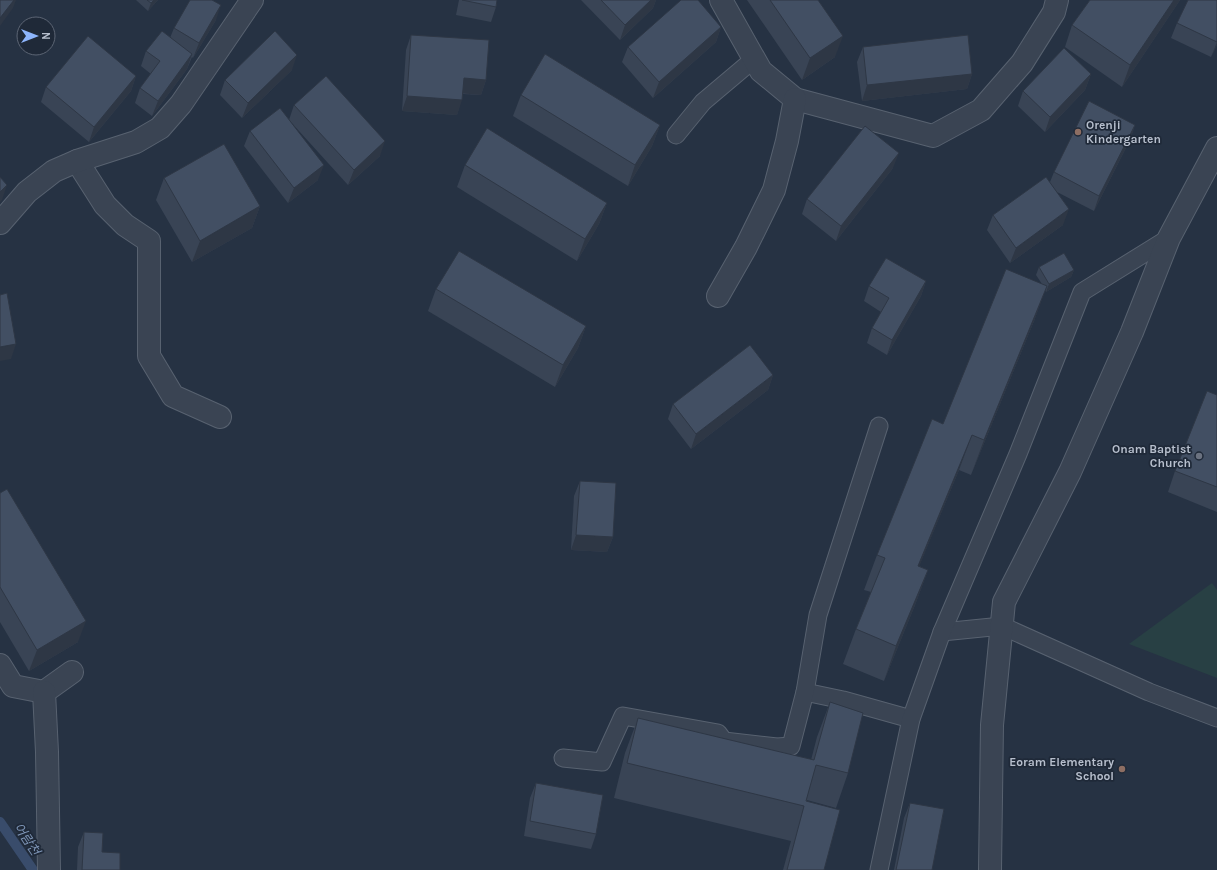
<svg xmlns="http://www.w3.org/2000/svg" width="1217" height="870" font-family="Karla,'Noto Sans KR',sans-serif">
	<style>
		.green { fill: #284044 }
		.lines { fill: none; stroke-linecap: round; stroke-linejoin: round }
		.stream { stroke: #394c6b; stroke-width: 10 }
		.service-casing { stroke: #586270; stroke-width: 19 }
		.minor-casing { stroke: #586270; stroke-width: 24 }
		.service { stroke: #3a4453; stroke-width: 17 }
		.minor { stroke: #3a4453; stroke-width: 22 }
		.wall { fill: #394455 }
		.shaded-wall { fill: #2e3745 }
		.building { fill: #424f63; stroke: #2e3745 }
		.education-dot { fill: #8d6e63; stroke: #1f2938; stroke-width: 1.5 }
		.worship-dot { fill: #6b7280; stroke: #1f2938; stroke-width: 1.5 }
		.labels { text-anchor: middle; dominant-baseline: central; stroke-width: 3.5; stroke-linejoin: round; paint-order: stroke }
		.poi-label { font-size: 12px; font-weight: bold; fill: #b7bfcd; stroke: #1f2938; text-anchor: end }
		.water-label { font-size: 13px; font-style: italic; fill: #7d94b5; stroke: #1f2938 }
	</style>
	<rect width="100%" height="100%" fill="#263243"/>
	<!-- green -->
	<path class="green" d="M1212,583L1217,590V678L1129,644Z"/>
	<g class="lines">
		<!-- stream -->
		<path class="stream" d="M0,822L33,870"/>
		<defs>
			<g id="service">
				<path d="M676,135L703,102L754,59"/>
				<path d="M942,632L1002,626L1149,692L1217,718"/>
				<path d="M805,692L843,700L911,719"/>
				<path d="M563,758L602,762L623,716L718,733L724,741L777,747L791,746L805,692L818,615L879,426"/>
				<path d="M879,870L911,719L942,632L1018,454L1082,292L1169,238"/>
			</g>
			<g id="minor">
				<path d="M721,0L761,71L795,99L933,136L981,110L1022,63L1054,12L1057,0"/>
				<path d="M77,161L105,205L125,225L149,241V356L173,396L220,417"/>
				<path d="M0,223L27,192L54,171L77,161L136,142L160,128L181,104L252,0"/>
				<path d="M718,296L746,247L774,190L787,141L795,99"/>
				<path d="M0,665L13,686L44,692L72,672"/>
				<path d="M44,692L47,752L49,870"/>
				<path d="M990,870L992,725L1004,602L1070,472L1132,332L1169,238L1217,148"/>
			</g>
		</defs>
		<!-- service casing -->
		<use href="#service" class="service-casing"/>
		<!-- minor casing -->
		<use href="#minor" class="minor-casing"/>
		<!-- service -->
		<use href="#service" class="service"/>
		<!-- minor -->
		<use href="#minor" class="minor"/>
	</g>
	<!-- wall -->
	<g class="wall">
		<path d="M136,0H158L148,11Z"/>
		<path d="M459,0H497L496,7L491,22L456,15Z"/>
		<path d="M581,0H656L653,8L620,40Z"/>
		<path d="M747,0H818L835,57L802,80Z"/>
		<path d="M1090,0H1180L1122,87L1065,47L1072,25Z"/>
		<path d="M1217,0V45L1211,57L1171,38L1177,23Z"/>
		<path d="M216,20L193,58L192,57L187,69L152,116L135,103L140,88L151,74L141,66L146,51L170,38L174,28Z"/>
		<path d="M721,27L716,42L653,98L622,62L628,47Z"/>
		<path d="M411,35L486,80L481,95L463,94L457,115L402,111L406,50Z"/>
		<path d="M863,47L972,74L967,89L862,101L857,62Z"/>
		<path d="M292,70L242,118L220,95L225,80Z"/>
		<path d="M1091,74L1085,90L1045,132L1018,106L1023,91Z"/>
		<path d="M136,76L131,91L89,142L41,102L46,87Z"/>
		<path d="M521,95L660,125L652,146L628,186L513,116Z"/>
		<path d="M294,105L380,156L348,185L289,120Z"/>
		<path d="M1135,125L1130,140L1094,211L1057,192L1063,225L1010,263L987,230L993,215L1050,182L1054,172Z"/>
		<path d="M250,131L318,180L288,203L244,146Z"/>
		<path d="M465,165L607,203L599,224L577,261L457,187Z"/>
		<path d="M893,168L836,241L802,214L807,199Z"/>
		<path d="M164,178L260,206L252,228L192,262L156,200Z"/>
		<path d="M1039,267L1074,270L1071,277L1046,292L1045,290L1034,321L971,475L959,470L919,566L928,570L915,605L884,681L843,664L856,629L871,592L864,590L877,555L1042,284L1036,275Z"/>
		<path d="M926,281L921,296L887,355L867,343L872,328L881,312L864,301L869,286Z"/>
		<path d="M436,289L586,326L578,348L555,387L428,311Z"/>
		<path d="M773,375L768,390L691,449L668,419L673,404Z"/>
		<path d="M1217,395V512L1168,492L1175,471Z"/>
		<path d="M580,481L613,537L607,552L571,550L574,496Z"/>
		<path d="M0,493L78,642L29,671L0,622Z"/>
		<path d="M830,702L848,773L836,808L807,800L824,870H783L791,841L614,798L625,753L638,718L811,760L817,737Z"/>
		<path d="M536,783L596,834L591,849L524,836L530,798Z"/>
		<path d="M910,803L932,870H894L904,818Z"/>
		<path d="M84,832L102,852L120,870H77L78,847Z"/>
	</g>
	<!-- shaded-wall -->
	<g class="shaded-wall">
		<path d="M14,0H16L13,8L0,26V18Z"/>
		<path d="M154,0H158L148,11L151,3Z"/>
		<path d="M651,0H656L653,8L620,40L625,25Z"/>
		<path d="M1174,0H1180L1122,87L1130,65Z"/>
		<path d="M221,5L216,20L193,58L199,43Z"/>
		<path d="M721,27L716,42L653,98L659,82Z"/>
		<path d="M843,36L835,57L802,80L810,58Z"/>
		<path d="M1217,41V45L1211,57L1217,42Z"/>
		<path d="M192,54L187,69L152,116L158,101Z"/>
		<path d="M297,55L292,70L242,118L248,103Z"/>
		<path d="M972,74L967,89L862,101L867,85Z"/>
		<path d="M1091,74L1085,90L1045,132L1050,117Z"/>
		<path d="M136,76L131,91L89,142L94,127Z"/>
		<path d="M464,78L486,80L481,95L458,93Z"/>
		<path d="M407,96L462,100L457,115L402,111Z"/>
		<path d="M660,125L652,146L628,186L635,165Z"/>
		<path d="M1135,125L1130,140L1094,211L1099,196Z"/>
		<path d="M385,141L380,156L348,185L354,170Z"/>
		<path d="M899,153L893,168L836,241L841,226Z"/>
		<path d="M324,165L318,180L288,203L294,188Z"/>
		<path d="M7,185L2,200L0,202V192Z"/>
		<path d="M607,203L599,224L577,261L585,239Z"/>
		<path d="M260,206L252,228L192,262L200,241Z"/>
		<path d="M1069,209L1063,225L1010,263L1016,248Z"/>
		<path d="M1074,270L1071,277L1046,292L1049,284Z"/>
		<path d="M926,281L921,296L887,355L892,340Z"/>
		<path d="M1047,286L1034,321L971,475L984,440Z"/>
		<path d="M586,326L578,348L555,387L563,365Z"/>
		<path d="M16,344L11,359L0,361V347Z"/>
		<path d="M773,375L768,390L691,449L696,434Z"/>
		<path d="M972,435L959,470L905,601L918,566Z"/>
		<path d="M576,535L613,537L607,552L571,550Z"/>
		<path d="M928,570L915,605L884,681L896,646Z"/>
		<path d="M86,621L78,642L29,671L37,650Z"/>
	</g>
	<!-- building -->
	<g class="building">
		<path d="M0,0H14L0,18Z"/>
		<path d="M147,0H154L151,3Z"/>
		<path d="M190,0H212L221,5L199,43L174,28Z"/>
		<path d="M462,0H497L496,7Z"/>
		<path d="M601,0H651L625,25Z"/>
		<path d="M681,0H698L721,27L659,82L628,47Z"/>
		<path d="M770,0H818L843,36L810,58Z"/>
		<path d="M1090,0H1174L1130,65L1072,25Z"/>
		<path d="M1188,0H1217V42L1177,23Z"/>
		<path d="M162,31L192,54L158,101L140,88L160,61L146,51Z"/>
		<path d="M275,31L297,55L248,103L225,80Z"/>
		<path d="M411,35L489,40L486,80L464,78L462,100L407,96Z"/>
		<path d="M968,35L972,74L867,85L863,47Z"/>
		<path d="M88,36L136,76L94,127L46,87Z"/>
		<path d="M1064,48L1091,74L1050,117L1023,91Z"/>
		<path d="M545,54L660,125L635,165L521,95Z"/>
		<path d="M326,76L385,141L354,170L294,105Z"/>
		<path d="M1089,101L1135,125L1099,196L1054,172Z"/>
		<path d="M280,108L324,165L294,188L250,131Z"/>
		<path d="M865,126L899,153L841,226L807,199Z"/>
		<path d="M487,128L607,203L585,239L465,165Z"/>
		<path d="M224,144L260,206L200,241L164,178Z"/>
		<path d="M0,177L7,185L0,192Z"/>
		<path d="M1046,177L1069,209L1016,248L993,215Z"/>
		<path d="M459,251L586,326L563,365L436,289Z"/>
		<path d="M1064,253L1074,270L1049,284L1039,267Z"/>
		<path d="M886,258L926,281L892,340L872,328L889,298L869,286Z"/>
		<path d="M1006,269L1047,286L984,440L972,435L918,566L928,570L896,646L856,629L885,558L877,555L932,419L943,424Z"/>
		<path d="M7,293L16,344L0,347V295Z"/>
		<path d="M750,345L773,375L696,434L673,404Z"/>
		<path d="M1207,391L1217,395V487L1175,471Z"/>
		<path d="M580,481L616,483L613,537L576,535Z"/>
		<path d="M7,489L86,621L37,650L0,587V493Z"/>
		<path d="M830,702L863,713L848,773L816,765L806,801L840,810L824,870H787L804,806L627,763L638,718L814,760Z"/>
		<path d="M536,783L603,795L596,834L530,821Z"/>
		<path d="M910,803L944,809L932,870H896Z"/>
		<path d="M84,832L103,833L102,852L120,853V870H82Z"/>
	</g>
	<!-- markers -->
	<g class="education-dot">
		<circle cx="1078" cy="132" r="4"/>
		<circle cx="1122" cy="769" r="4"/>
	</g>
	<circle class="worship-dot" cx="1199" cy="456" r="4"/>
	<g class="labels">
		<!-- poi labels -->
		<g class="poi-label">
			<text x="1086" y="125" text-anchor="start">Orenji<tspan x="1086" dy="14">Kindergarten</tspan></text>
			<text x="1191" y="449">Onam Baptist<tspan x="1191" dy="14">Church</tspan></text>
			<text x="1114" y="762">Eoram Elementary<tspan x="1114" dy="14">School</tspan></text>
		</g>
		<!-- water labels -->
		<g class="water-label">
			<text transform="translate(27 839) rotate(56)">어람천</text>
		</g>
	</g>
	<!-- north arrow -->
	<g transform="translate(36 36) rotate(90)"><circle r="19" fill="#1f2938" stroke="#5c6574"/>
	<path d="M0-3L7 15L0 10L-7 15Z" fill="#8db5fc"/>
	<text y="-6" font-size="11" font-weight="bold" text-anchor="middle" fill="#b7bfcd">N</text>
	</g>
</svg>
